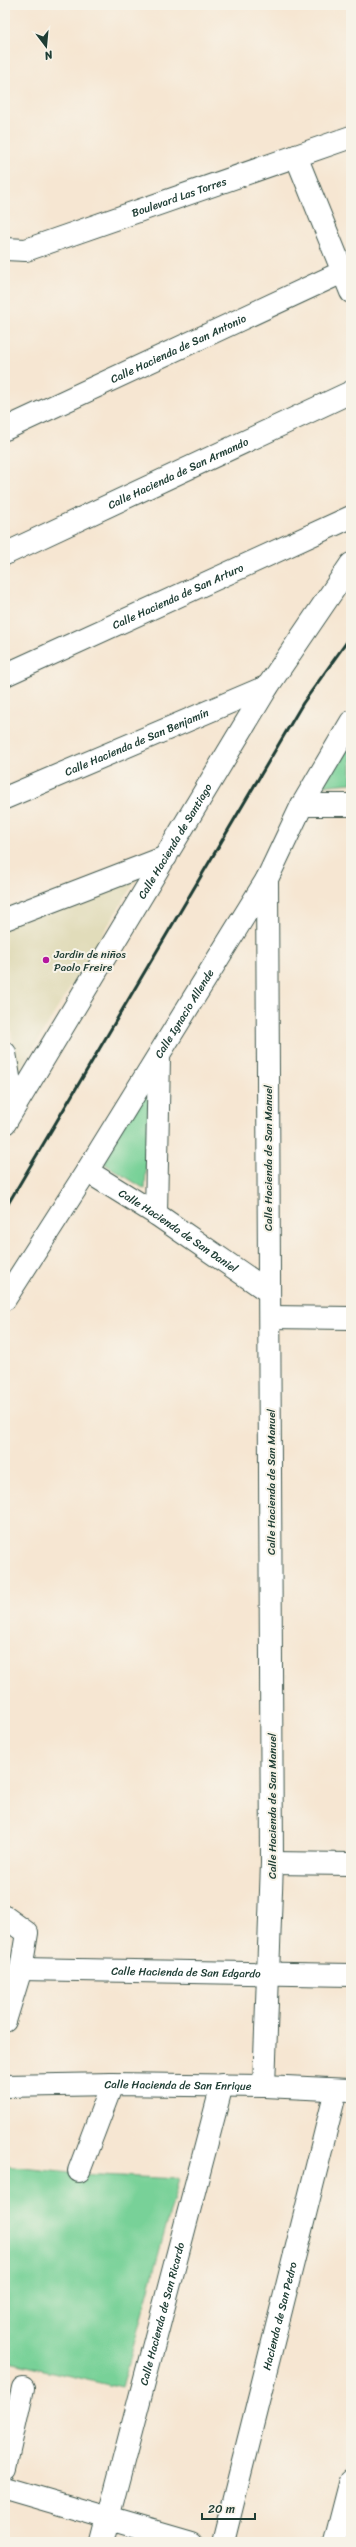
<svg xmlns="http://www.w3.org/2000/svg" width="356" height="2547" font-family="Sriracha,sans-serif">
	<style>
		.built { fill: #e1dcba }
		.green { fill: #78d198; stroke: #4c8766 }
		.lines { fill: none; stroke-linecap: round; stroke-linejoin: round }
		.minor-casing { stroke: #3f564c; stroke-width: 24 }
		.minor { stroke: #fff; stroke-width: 22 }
		.rail { stroke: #1f3d34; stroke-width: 3 }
		.poi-dot { fill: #b5179e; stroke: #f7f3e8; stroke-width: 1.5 }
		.labels { text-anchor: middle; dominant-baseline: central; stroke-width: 4; stroke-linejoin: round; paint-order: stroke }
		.street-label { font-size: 11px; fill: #1f3d34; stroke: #f7f3e8 }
		.poi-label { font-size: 11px; fill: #1f3d34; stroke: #f7f3e8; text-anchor: start }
	</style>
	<rect width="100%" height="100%" fill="#f7f3e8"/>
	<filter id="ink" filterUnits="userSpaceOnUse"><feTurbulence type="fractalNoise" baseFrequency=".025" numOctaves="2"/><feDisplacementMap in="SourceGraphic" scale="8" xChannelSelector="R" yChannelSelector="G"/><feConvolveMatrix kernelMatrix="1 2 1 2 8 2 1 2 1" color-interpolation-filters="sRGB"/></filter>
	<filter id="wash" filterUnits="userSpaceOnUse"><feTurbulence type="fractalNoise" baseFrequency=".012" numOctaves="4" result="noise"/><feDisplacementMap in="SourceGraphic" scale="16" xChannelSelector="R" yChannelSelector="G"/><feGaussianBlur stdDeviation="0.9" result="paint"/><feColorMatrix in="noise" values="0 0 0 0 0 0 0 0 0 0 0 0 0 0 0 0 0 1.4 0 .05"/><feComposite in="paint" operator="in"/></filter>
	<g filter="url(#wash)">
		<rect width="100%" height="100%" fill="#f6e6d2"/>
		<!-- built -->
		<path class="built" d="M140,873L18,1073L5,994V926Z"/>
		<!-- green -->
		<g class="green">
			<path d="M351,742V783L320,786Z"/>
			<path d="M151,1082L145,1189L100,1161Z"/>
			<path d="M5,2166L80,2174L179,2179L122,2388L5,2361Z"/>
		</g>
	</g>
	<g filter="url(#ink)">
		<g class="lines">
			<defs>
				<g id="minor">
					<path d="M296,156L351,292"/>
					<path id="s1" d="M5,249L26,250L351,137"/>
					<path id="s2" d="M5,429L351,268"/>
					<path id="s3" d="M5,554L351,392"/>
					<path id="s4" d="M5,675L351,517"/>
					<path id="s5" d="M5,798L268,686"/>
					<path d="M302,805H351"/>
					<path d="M5,919L166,857"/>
					<path d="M5,1053L14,1107"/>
					<path id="s6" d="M5,1123L268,686L351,564"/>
					<path id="s7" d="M87,1171L156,1214L269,1292"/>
					<path d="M156,1214L159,1056"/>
					<path id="s8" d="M5,1299L87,1171L267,879L302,805L351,722"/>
					<path d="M270,1317L351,1318"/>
					<path d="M272,1863L351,1864"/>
					<path d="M5,1917L27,1933L21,1969L5,2021"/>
					<path id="s9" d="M21,1969L351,1975"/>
					<path id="s10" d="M5,2086L112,2084L264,2086L350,2090"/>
					<path d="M264,2086L272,1863L267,879"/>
					<path d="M79,2171L112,2084"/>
					<path d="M5,2468L23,2388"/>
					<path d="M5,2488L191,2542"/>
					<path id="s11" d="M102,2542L222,2085"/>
					<path id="s12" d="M223,2542L336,2090"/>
					<path d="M335,2542L351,2480"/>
				</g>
			</defs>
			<!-- minor casing -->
			<use href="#minor" class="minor-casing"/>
			<!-- minor -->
			<use href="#minor" class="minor"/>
			<!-- rail -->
			<path class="rail" d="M5,1209L303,703L351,636"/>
		</g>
	</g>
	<!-- markers -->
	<circle class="poi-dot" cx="46" cy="960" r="4"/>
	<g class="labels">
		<!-- street labels -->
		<g class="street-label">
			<text stroke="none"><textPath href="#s1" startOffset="183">Boulevard Las Torres</textPath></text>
			<text stroke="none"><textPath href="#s2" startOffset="191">Calle Hacienda de San Antonio</textPath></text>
			<text stroke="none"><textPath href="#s3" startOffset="191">Calle Hacienda de San Armando</textPath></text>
			<text stroke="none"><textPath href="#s4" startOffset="190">Calle Hacienda de San Arturo</textPath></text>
			<text stroke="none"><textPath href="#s5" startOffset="143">Calle Hacienda de San Benjamín</textPath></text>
			<text stroke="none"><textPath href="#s6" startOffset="329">Calle Hacienda de Santiago</textPath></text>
			<text stroke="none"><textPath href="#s8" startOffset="337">Calle Ignacio Allende</textPath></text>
			<text transform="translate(268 1158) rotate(-90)">Calle Hacienda de San Manuel</text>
			<text stroke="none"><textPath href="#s7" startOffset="109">Calle Hacienda de San Daniel</textPath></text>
			<text transform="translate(271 1482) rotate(-90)">Calle Hacienda de San Manuel</text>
			<text transform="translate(272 1806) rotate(-90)">Calle Hacienda de San Manuel</text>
			<text stroke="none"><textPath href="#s9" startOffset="165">Calle Hacienda de San Edgardo</textPath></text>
			<text stroke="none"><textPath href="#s10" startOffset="173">Calle Hacienda de San Enrique</textPath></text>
			<text stroke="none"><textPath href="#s11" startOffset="236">Calle Hacienda de San Ricardo</textPath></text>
			<text stroke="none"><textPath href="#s12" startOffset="233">Hacienda de San Pedro</textPath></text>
		</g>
		<!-- poi labels -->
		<g class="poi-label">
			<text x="54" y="954">Jardin de niños<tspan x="54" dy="13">Paolo Freire</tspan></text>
		</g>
	</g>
	<!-- margin -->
	<rect width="356" height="2547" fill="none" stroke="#f7f3e8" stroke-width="20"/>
	<!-- north arrow -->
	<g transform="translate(46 46) rotate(164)" stroke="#f7f3e8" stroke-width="3" paint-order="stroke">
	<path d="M0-3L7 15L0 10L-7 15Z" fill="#1f3d34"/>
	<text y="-6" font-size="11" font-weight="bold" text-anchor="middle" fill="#1f3d34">N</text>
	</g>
	<!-- scale -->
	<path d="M202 2513v6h53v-6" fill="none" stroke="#1f3d34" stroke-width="2"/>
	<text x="208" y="2513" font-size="12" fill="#1f3d34" stroke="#f7f3e8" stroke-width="3" paint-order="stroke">20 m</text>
</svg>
